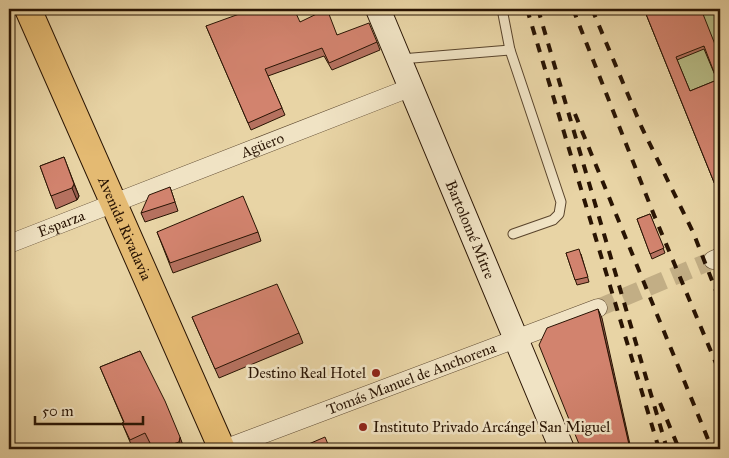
<svg xmlns="http://www.w3.org/2000/svg" width="729" height="458" font-family="'IM FELL Great Primer',serif">
	<style>
		.green { fill: #b7bc86; stroke: #706844 }
		.lines { fill: none; stroke-linecap: round; stroke-linejoin: round }
		.street-tunnel { stroke: #c2ae85; stroke-width: 18; stroke-dasharray: 18 9; stroke-linecap: butt }
		.lane-casing { stroke: #59442c; stroke-width: 11 }
		.street-casing { stroke: #59442c; stroke-width: 19 }
		.secondary-casing { stroke: #291403; stroke-width: 26 }
		.primary-casing { stroke: #291403; stroke-width: 28 }
		.lane { stroke: #f0e3c4; stroke-width: 9 }
		.street { stroke: #f0e3c4; stroke-width: 18 }
		.secondary { stroke: #f0e3c4; stroke-width: 24 }
		.primary { stroke: #e4ba72; stroke-width: 26 }
		.rail { stroke: #291403; stroke-width: 4; stroke-dasharray: 9 9; stroke-linecap: butt }
		.wall { fill: #b5715f; stroke: #291403; fill-rule: evenodd }
		.shaded-wall { fill: #935c4d; stroke: #291403 }
		.building { fill: #d2836e; stroke: #291403; fill-rule: evenodd }
		.poi-dot { fill: #8f2418; stroke: #f0e3c4; stroke-width: 2 }
		.labels { text-anchor: middle; dominant-baseline: central; stroke-width: 5; stroke-linejoin: round; paint-order: stroke }
		.street-label { font-size: 15px; fill: #291403; stroke: #f0e3c4 }
		.poi-label { font-size: 15px; fill: #291403; stroke: #f0e3c4; text-anchor: end }
	</style>
	<rect width="100%" height="100%" fill="#e8d4a5"/>
	<filter id="stains"><feTurbulence type="fractalNoise" baseFrequency=".004" numOctaves="4"/><feColorMatrix values="0 0 0 0 .2 0 0 0 0 .09 0 0 0 0 .02 0 0 0 .5 -.17"/></filter>
	<radialGradient id="worn" r=".72"><stop offset=".6" stop-color="#630" stop-opacity="0"/><stop offset="1" stop-color="#630" stop-opacity=".3"/></radialGradient>
	<!-- green -->
	<path class="green" d="M644,9H720V197Z"/>
	<g class="lines">
		<!-- street-tunnel -->
		<path class="street-tunnel" d="M598,308L713,260"/>
		<defs>
			<g id="lane">
				<path d="M502,9L510,50L561,202L559,214L553,220L513,234"/>
				<path d="M401,59L510,50"/>
			</g>
			<g id="street">
				<path id="s1" d="M9,244L412,87"/>
				<path d="M713,260L720,257"/>
				<path id="s2" d="M224,449L598,308"/>
			</g>
			<g id="secondary">
				<path id="s3" d="M378,9L562,449"/>
			</g>
			<g id="primary">
				<path id="s4" d="M28,9L222,449"/>
			</g>
		</defs>
		<!-- lane casing -->
		<use href="#lane" class="lane-casing"/>
		<!-- street casing -->
		<use href="#street" class="street-casing"/>
		<!-- secondary casing -->
		<use href="#secondary" class="secondary-casing"/>
		<!-- primary casing -->
		<use href="#primary" class="primary-casing"/>
		<!-- lane -->
		<use href="#lane" class="lane"/>
		<!-- street -->
		<use href="#street" class="street"/>
		<!-- secondary -->
		<use href="#secondary" class="secondary"/>
		<!-- primary -->
		<use href="#primary" class="primary"/>
		<!-- rail -->
		<g class="rail">
			<path d="M527,9L659,449"/>
			<path d="M538,9L667,449"/>
			<path d="M573,9L654,215L720,373"/>
			<path d="M592,9L642,128L693,232L720,301"/>
			<path d="M575,114L712,449"/>
			<path d="M660,403L679,449"/>
		</g>
	</g>
	<!-- wall -->
	<g class="wall">
		<path d="M644,9L720,57V197ZM704,49L717,80L690,91L677,60Z"/>
		<path d="M300,22L337,35L377,42L380,50L332,70L324,56L268,76L285,115L251,130L206,26Z"/>
		<path d="M64,157L79,196L77,200L56,209L40,166Z"/>
		<path d="M170,187L178,211L145,222L141,213Z"/>
		<path d="M650,214L665,253L652,259L637,219Z"/>
		<path d="M157,232H258L261,241L173,273Z"/>
		<path d="M566,253L581,254L589,282L577,285Z"/>
		<path d="M192,317L299,333L303,343L219,378Z"/>
		<path d="M140,351L184,448V449H151L149,445L138,449H133L122,423H124L100,367Z"/>
	</g>
	<!-- shaded-wall -->
	<g class="shaded-wall">
		<path d="M74,184L79,196L77,200L72,188Z"/>
		<path d="M598,309L602,318L631,449H630Z"/>
		<path d="M180,437L184,448V449H182L179,442Z"/>
	</g>
	<!-- building -->
	<g class="building">
		<path d="M253,9H294L300,22L327,9L337,35L369,23L377,42L329,63L322,48L265,69L282,108L248,123L206,26Z"/>
		<path d="M644,9H701L720,57V197ZM704,46L717,80L690,91L676,57Z"/>
		<path d="M64,157L74,184L72,188L51,196L40,166Z"/>
		<path d="M170,187L175,202L141,213L149,195Z"/>
		<path d="M243,196L258,232L170,263L157,232Z"/>
		<path d="M650,214L664,248L650,254L637,219Z"/>
		<path d="M579,249L588,277L575,280L566,253Z"/>
		<path d="M277,284L299,333L215,369L192,317Z"/>
		<path d="M598,309L630,449H581L539,345L547,328Z"/>
		<path d="M140,351L165,401L180,437L179,442L158,449H153L145,433L130,440L122,423L124,422L100,367Z"/>
		<path d="M325,437L330,449H297Z"/>
	</g>
	<!-- markers -->
	<g class="poi-dot">
		<circle cx="376" cy="373" r="5"/>
		<circle cx="363" cy="427" r="5"/>
	</g>
	<g class="labels">
		<!-- street labels -->
		<g class="street-label">
			<text stroke="none"><textPath href="#s1" startOffset="272">Agüero</textPath></text>
			<text stroke="none"><textPath href="#s1" startOffset="56">Esparza</textPath></text>
			<text stroke="none"><textPath href="#s4" startOffset="240">Avenida Rivadavia</textPath></text>
			<text stroke="none"><textPath href="#s3" startOffset="239">Bartolomé Mitre</textPath></text>
			<text stroke="none"><textPath href="#s2" startOffset="200">Tomás Manuel de Anchorena</textPath></text>
		</g>
		<!-- poi labels -->
		<g class="poi-label">
			<text x="366" y="373">Destino Real Hotel</text>
			<text x="373" y="427" text-anchor="start">Instituto Privado Arcángel San Miguel</text>
		</g>
	</g>
	<!-- margin -->
	<rect width="729" height="458" fill="none" stroke="#e8d4a5" stroke-width="30"/>
	<rect x="10" y="10" width="709" height="438" fill="none" stroke="#291403" stroke-width="2.5"/>
	<rect x="15" y="15" width="699" height="428" fill="none" stroke="#291403"/>
	<!-- scale -->
	<path d="M35 416v8h108v-8" fill="none" stroke="#291403" stroke-width="2.5"/>
	<text x="42" y="416" font-size="15" fill="#291403" stroke="#f0e3c4" stroke-width="4" paint-order="stroke">50 m</text>
	<rect width="100%" height="100%" filter="url(#stains)"/>
	<rect width="100%" height="100%" fill="url(#worn)"/>
</svg>
